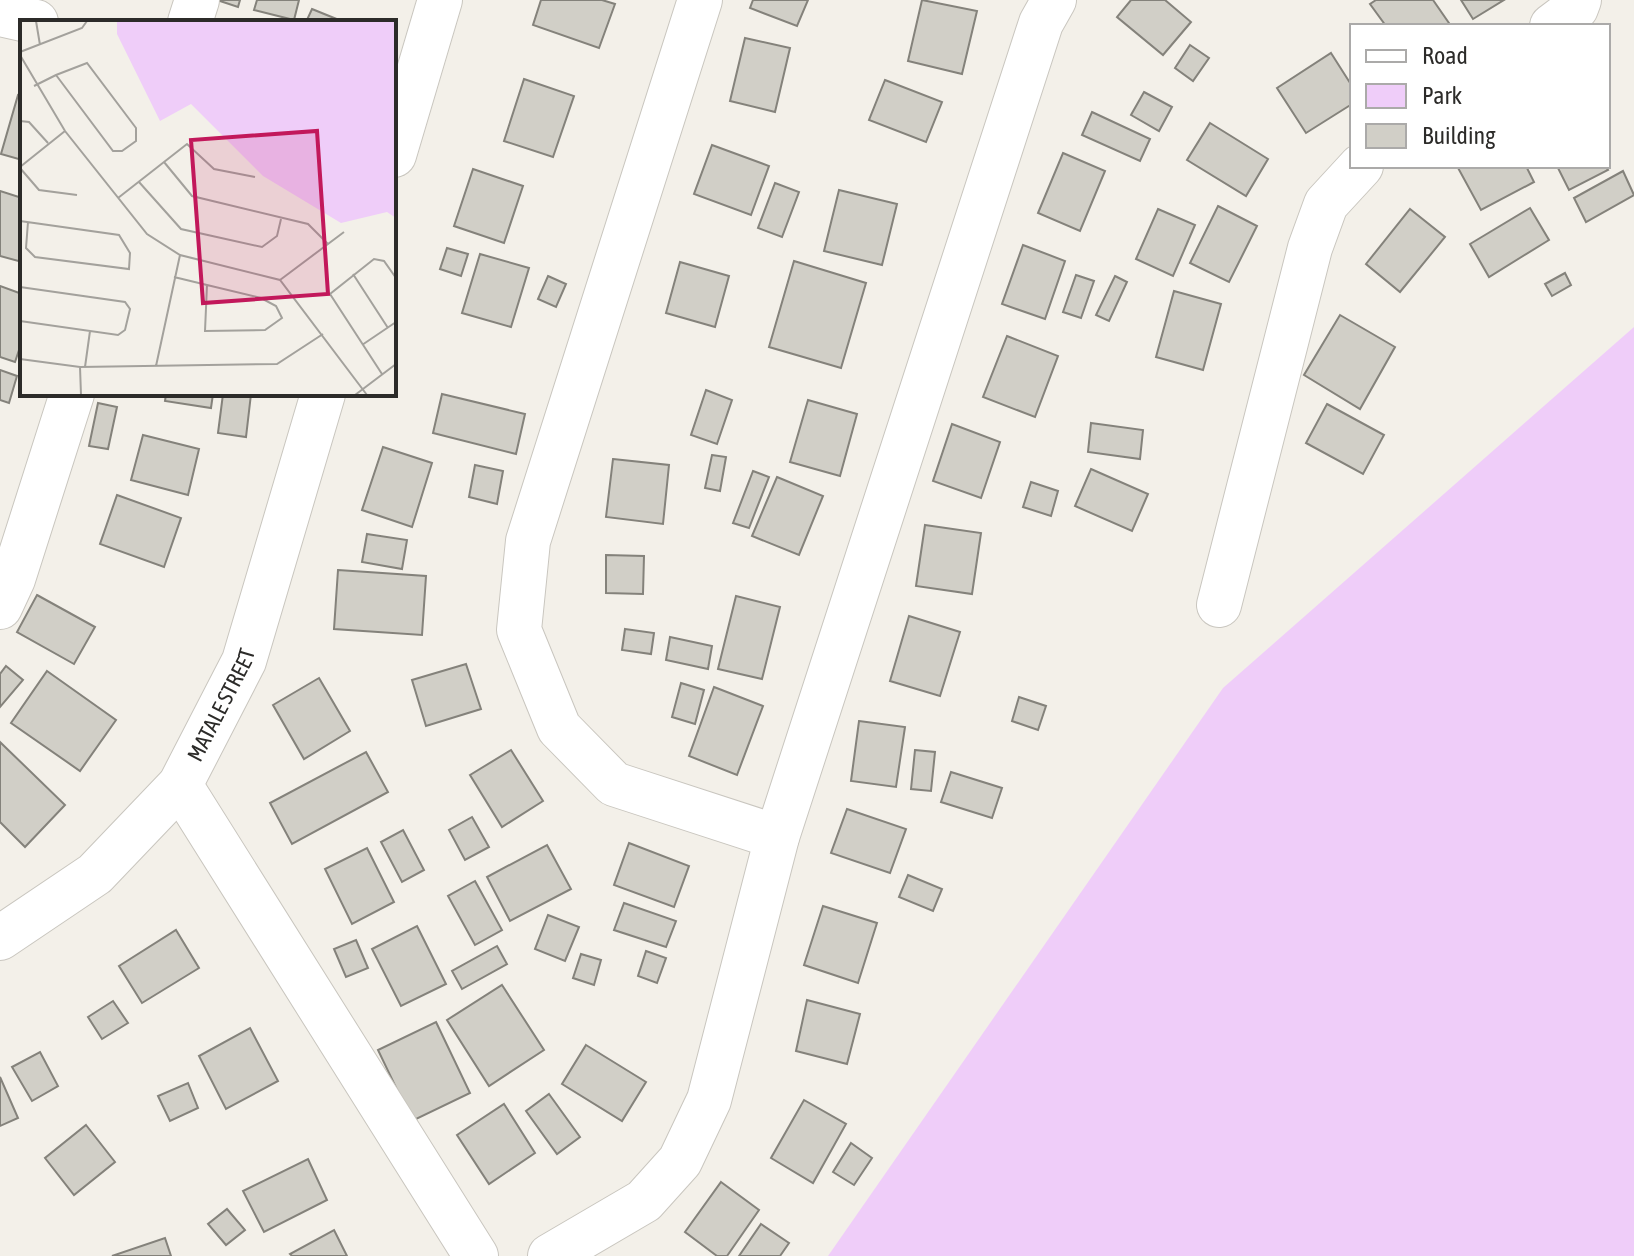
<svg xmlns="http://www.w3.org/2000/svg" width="1634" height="1256" font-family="'Asap Condensed',sans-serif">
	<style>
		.green { fill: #efcdf9 }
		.building { fill: #d1cfc7; stroke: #84827b; stroke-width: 2 }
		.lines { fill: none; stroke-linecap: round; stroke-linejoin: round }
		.minor-casing { stroke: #c9c6bf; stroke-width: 46 }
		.minor { stroke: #fff; stroke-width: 44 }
		.labels { text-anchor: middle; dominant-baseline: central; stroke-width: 6; stroke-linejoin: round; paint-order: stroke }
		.street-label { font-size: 22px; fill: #2c2b29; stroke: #fff }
		.inset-road { fill: none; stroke: #a3a19c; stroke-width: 2 }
		.view { fill: #c2185b; fill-opacity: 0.15; stroke: #c2185b; stroke-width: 4 }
		.inset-edge { fill: none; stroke: #2c2b29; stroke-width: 4 }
	</style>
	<rect width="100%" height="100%" fill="#f3f0e9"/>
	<!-- green -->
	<path class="green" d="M1634,327V1256H828L1223,688Z"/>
	<!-- building -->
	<g class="building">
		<path d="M217,0H240L238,7Z"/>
		<path d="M257,0H299L294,20L254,10Z"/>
		<path d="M541,0H602L615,4L599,48L533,25Z"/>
		<path d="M753,0H808L797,26L750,8Z"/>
		<path d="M922,0L977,11L962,74L908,61Z"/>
		<path d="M1131,0H1165L1191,22L1163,55L1117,17Z"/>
		<path d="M1376,0H1433L1451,26H1386L1370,4Z"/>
		<path d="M1461,0H1504L1473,19Z"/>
		<path d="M312,9L344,22H306Z"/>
		<path d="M745,38L790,48L775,112L730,101Z"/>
		<path d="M1190,45L1209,58L1193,81L1175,68Z"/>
		<path d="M1331,53L1352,86V104L1306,133L1277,88Z"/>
		<path d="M524,79L574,96L553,157L504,141Z"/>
		<path d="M885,80L942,102L926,142L869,120Z"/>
		<path d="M1144,92L1172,107L1159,131L1131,115Z"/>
		<path d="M18,95L22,96V160L1,154Z"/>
		<path d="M1092,112L1150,139L1140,161L1082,135Z"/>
		<path d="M1210,123L1268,159L1246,196L1187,160Z"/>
		<path d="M712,145L769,166L751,215L694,194Z"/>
		<path d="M1063,153L1105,171L1080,231L1038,213Z"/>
		<path d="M1457,166H1526L1534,182L1481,210Z"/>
		<path d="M1557,166H1605L1608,170L1569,190Z"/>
		<path d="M473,169L523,186L504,243L454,226Z"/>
		<path d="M1623,171L1634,195L1586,222L1574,198Z"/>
		<path d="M775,183L799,192L782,237L758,228Z"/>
		<path d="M839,190L897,204L882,265L824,251Z"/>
		<path d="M0,191L22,198V262L0,256Z"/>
		<path d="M1218,206L1257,226L1229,282L1190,263Z"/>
		<path d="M1530,208L1549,240L1489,277L1470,244Z"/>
		<path d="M1158,209L1195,225L1173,276L1136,259Z"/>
		<path d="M1410,209L1445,237L1400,292L1366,264Z"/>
		<path d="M1023,245L1065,261L1045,319L1002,304Z"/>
		<path d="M447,248L468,254L461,276L440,269Z"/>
		<path d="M480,254L529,268L511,327L462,313Z"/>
		<path d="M794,261L866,283L841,368L769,347Z"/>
		<path d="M680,262L729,276L715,327L666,313Z"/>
		<path d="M1565,273L1571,285L1552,296L1545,284Z"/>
		<path d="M1076,275L1094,281L1081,318L1063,312Z"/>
		<path d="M548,276L566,284L556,307L538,299Z"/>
		<path d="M1115,276L1127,282L1109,321L1096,315Z"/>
		<path d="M0,286L22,294V341L15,362L0,357Z"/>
		<path d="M1174,291L1221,304L1203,370L1156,357Z"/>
		<path d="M1340,315L1395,347L1360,409L1304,375Z"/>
		<path d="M1007,336L1058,356L1035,417L983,397Z"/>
		<path d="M0,370L17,376L9,403L0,400Z"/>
		<path d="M706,390L732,400L717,444L691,435Z"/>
		<path d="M166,394H213L211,408L165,401Z"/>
		<path d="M223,394H251L246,437L218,433Z"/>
		<path d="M442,394L525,414L516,454L433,433Z"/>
		<path d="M808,400L857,414L840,476L790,462Z"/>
		<path d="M98,403L117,407L108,449L89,446Z"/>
		<path d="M1327,404L1384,435L1363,474L1306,443Z"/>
		<path d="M1091,423L1143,430L1140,459L1088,452Z"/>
		<path d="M952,424L1000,442L981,498L933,481Z"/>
		<path d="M143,435L199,449L188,495L131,480Z"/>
		<path d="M383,447L432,463L412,527L362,510Z"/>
		<path d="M712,455L726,457L720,491L705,488Z"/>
		<path d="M613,459L669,465L663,524L606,517Z"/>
		<path d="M475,465L503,471L497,504L469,497Z"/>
		<path d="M1091,469L1148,494L1132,531L1075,506Z"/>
		<path d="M753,471L769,477L749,528L733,523Z"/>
		<path d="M777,477L823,496L799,555L752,536Z"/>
		<path d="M1031,482L1058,491L1051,516L1023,507Z"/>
		<path d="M117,495L181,518L164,567L100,544Z"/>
		<path d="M925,525L981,533L972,594L916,586Z"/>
		<path d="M367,534L407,540L402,569L362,562Z"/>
		<path d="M606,555L644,556L643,594L606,593Z"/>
		<path d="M338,570L426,576L422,635L334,629Z"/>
		<path d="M37,595L95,627L74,664L17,632Z"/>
		<path d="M736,596L780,607L762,679L718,669Z"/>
		<path d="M909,616L960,632L940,696L890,681Z"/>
		<path d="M625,629L654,633L651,654L622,650Z"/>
		<path d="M670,637L712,646L708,669L666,660Z"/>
		<path d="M466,664L481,709L426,726L412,680Z"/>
		<path d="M6,666L23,680L0,707V674Z"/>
		<path d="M47,671L116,720L80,771L11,723Z"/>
		<path d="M319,678L350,731L304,759L273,705Z"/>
		<path d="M681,683L704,690L695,724L672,717Z"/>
		<path d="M714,687L763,706L737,775L689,756Z"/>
		<path d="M1019,697L1046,706L1038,730L1012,721Z"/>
		<path d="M859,721L905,727L896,787L851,781Z"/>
		<path d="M0,742L65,805L25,847L0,822Z"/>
		<path d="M511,750L543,801L502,827L470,775Z"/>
		<path d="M915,750L935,752L931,791L911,789Z"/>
		<path d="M366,752L388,792L292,844L270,803Z"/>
		<path d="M951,772L1002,788L992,818L941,802Z"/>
		<path d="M847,809L906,829L890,873L831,853Z"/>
		<path d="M472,817L489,847L465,860L449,830Z"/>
		<path d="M403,830L424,870L402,882L381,842Z"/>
		<path d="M629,843L689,866L674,907L614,885Z"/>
		<path d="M547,845L571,889L510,921L487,877Z"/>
		<path d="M367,848L394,902L352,924L325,869Z"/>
		<path d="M908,875L942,889L933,911L899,897Z"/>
		<path d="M475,881L502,930L475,945L448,896Z"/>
		<path d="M624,903L676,921L666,947L614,930Z"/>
		<path d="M823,906L877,923L858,983L804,965Z"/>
		<path d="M548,915L579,927L565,961L535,949Z"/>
		<path d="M417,926L446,984L401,1006L372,949Z"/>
		<path d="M176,930L199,968L142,1003L119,966Z"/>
		<path d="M356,940L368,968L346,977L334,949Z"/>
		<path d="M497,946L507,964L462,989L452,971Z"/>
		<path d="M646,951L666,958L657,983L638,976Z"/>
		<path d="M581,954L601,960L594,985L573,978Z"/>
		<path d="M502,985L544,1050L489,1086L447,1020Z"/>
		<path d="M807,1000L860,1014L847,1064L796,1051Z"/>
		<path d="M113,1001L128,1023L102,1039L88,1017Z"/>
		<path d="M436,1022L470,1093L412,1121L378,1050Z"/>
		<path d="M250,1028L278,1081L226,1109L199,1056Z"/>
		<path d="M586,1045L646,1082L622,1121L562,1084Z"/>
		<path d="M40,1052L58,1086L32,1101L12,1067Z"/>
		<path d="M0,1077L18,1118L0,1126Z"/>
		<path d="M188,1083L198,1108L170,1121L158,1096Z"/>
		<path d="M549,1094L580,1137L557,1154L526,1111Z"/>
		<path d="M804,1100L846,1124L813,1183L771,1158Z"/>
		<path d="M504,1104L535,1153L489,1184L457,1135Z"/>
		<path d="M86,1125L115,1162L74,1195L45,1158Z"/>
		<path d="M851,1143L872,1158L854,1185L833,1172Z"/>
		<path d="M308,1159L327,1200L264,1232L243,1191Z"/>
		<path d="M721,1182L759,1210L727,1256H717L685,1232Z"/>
		<path d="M227,1209L245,1230L226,1245L208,1224Z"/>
		<path d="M761,1224L789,1243L780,1256H739Z"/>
		<path d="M334,1230L347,1256H292L290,1254Z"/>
		<path d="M165,1238L171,1256H112Z"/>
	</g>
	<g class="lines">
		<defs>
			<g id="minor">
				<path d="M700,0L528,541L519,630L559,728L614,784L777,837"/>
				<path d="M0,14L36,22"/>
				<path d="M190,22L197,0"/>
				<path d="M1552,26L1576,8L1579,0"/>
				<path d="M394,155L440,0"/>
				<path d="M1219,605L1310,248L1326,204L1361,166"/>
				<path d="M0,607L13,579L72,394"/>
				<path d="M180,785L476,1256"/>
				<path id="s1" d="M0,938L95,874L180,785L244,661L323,394"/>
				<path d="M550,1256L644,1201L680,1161L709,1100L777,837L1041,23L1054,0"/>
			</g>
		</defs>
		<!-- minor casing -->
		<use href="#minor" class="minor-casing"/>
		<!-- minor -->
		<use href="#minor" class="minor"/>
	</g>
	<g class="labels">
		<!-- street labels -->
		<g class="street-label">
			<text stroke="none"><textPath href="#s1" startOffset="328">MATALE STREET</textPath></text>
		</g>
	</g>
	<!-- overview -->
	<g transform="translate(20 20)">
		<rect width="376" height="376" fill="#f3f0e9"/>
		<path d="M97,1H376V198L367,192L321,203L243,156L171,84L140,101L97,14Z" fill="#efcdf9"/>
		<path class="inset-road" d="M16,1L20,25M0,32L62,8L67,1M0,35L45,111L127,214L160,235L260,260L347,375M14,66L36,55L67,43L116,108V121L102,131H93L36,55M0,101L9,102L28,123M144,142L172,176L288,204L308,224M0,147L45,111M0,148L19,170L57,175M119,162L161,209L242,227L257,216L261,199M98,178L167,124L194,149L235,157M0,201L99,215L110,233L109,249L15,237L6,228L8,202M333,254L368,308M154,257L187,265L241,278L256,286L262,298L245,310L185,311L187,265M260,260L324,212M0,267L105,282L110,289L105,310L98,315L0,301M342,325L376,302M0,339L60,347L257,344L303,314M136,346L160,235M60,347L61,375M65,347L70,311M362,354L310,274L354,239L364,241L376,258M0,375H26M335,375L376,344"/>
		<path class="view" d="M297,111L308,274L183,283L171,120Z"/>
		<rect width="376" height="376" class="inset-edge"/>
	</g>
	<!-- legend -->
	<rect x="1350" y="24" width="260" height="144" fill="#ffffff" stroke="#abaaa9" stroke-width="2"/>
	<rect x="1366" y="50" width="40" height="12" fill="#ffffff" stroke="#abaaa9" stroke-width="2"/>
	<text x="1422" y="64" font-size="24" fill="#2c2b29">Road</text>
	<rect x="1366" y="84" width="40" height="24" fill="#efcdf9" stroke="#abaaa9" stroke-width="2"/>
	<text x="1422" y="104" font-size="24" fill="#2c2b29">Park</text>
	<rect x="1366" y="124" width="40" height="24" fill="#d1cfc7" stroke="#abaaa9" stroke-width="2"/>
	<text x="1422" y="144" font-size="24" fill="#2c2b29">Building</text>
</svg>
